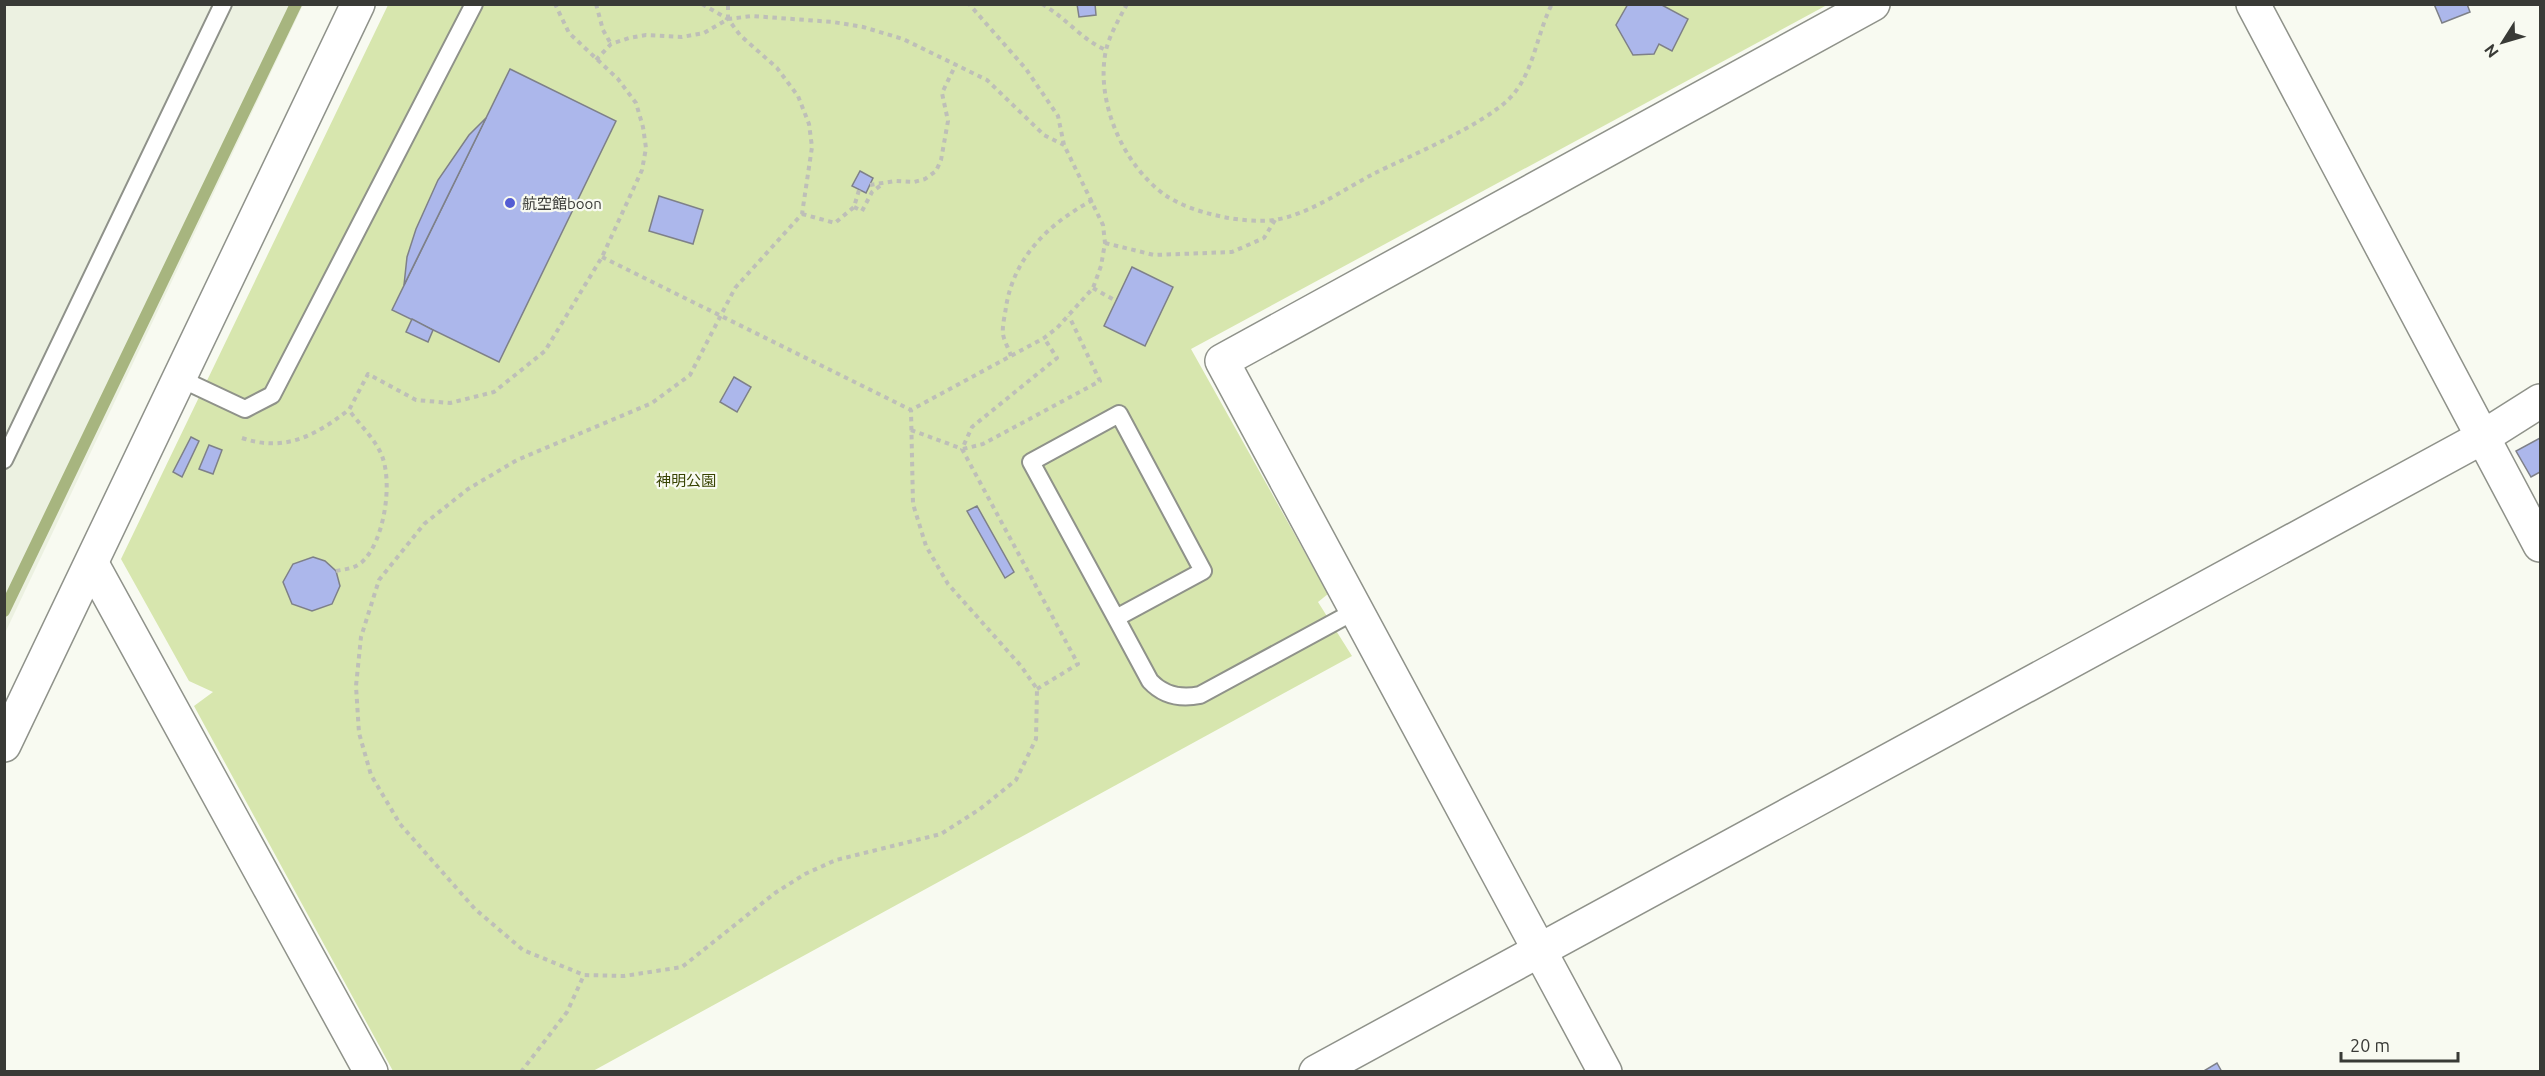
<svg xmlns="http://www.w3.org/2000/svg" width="2545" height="1076" font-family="Ubuntu,'Noto Sans JP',sans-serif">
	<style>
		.built { fill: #ecf1e1 }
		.green { fill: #d7e6ae }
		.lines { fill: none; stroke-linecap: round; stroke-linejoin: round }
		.stream { stroke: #a7b57f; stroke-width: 12 }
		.building { fill: #acb7eb; stroke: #7e8088; stroke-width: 1.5 }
		.service-casing { stroke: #8f928a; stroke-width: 20 }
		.minor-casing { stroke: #8f928a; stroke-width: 36 }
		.tertiary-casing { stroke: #8f928a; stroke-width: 36 }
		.path { stroke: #bebfb8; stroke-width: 4; stroke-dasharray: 4.5 4.5; stroke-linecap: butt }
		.service { stroke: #fff; stroke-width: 16 }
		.minor { stroke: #fff; stroke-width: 33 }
		.tertiary { stroke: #fff; stroke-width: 33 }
		.poi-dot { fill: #535cd3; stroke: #f8faf1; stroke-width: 2 }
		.labels { text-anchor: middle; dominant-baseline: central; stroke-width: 4.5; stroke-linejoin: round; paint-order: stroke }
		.poi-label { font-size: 15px; fill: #393a36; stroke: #f8faf1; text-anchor: start }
		.park-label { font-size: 15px; fill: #384403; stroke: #f8faf1 }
	</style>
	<rect width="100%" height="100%" fill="#f8faf1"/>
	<!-- built -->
	<path class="built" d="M5,5H303L5,633Z"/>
	<!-- green -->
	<path class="green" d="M388,5H1827L1191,349L1328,594L1318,602L1352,656L593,1071H393L194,706L213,692L189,681L121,559Z"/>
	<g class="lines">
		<!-- stream -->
		<path class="stream" d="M4,611L296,4"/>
	</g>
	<!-- building -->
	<g class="building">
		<path d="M1077,4H1095L1096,15L1079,17Z"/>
		<path d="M1628,4H1660L1688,19L1672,51L1659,44L1654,54L1633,55L1616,25Z"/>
		<path d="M2434,4H2467L2470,12L2442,23Z"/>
		<path d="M510,69L616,121L499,362L392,310Z"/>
		<path d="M486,118L404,285L407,257L416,229L438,180L469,135Z"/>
		<path d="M860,171L873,178L866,193L852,186Z"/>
		<path d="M659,196L703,210L693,244L649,231Z"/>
		<path d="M1132,267L1173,287L1145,346L1104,326Z"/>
		<path d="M412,319L433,330L428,342L406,332Z"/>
		<path d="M734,377L751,387L737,412L720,402Z"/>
		<path d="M191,437L199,441L182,477L173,472Z"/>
		<path d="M2540,438V472L2531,477L2516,451Z"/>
		<path d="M209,445L222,450L213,474L199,469Z"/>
		<path d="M977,506L1014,572L1005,578L967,511Z"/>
		<path d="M313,557L325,561L336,571L340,586L332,604L312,611L292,604L283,582L293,564Z"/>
		<path d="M2217,1063L2222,1072H2202Z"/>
	</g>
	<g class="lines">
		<defs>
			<g id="service">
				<path d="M179,378L245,409L272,395L474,4"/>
				<path d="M4,460L223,4"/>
				<path d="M1116,618L1203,571L1119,414L1031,462L1116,618L1150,681C1164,696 1181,699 1200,695L1355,611"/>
			</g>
			<g id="minor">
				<path d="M2253,4L2540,545"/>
				<path d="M92,564L371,1072"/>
				<path d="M1316,1072L2483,437L2540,401"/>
				<path d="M1605,1072L1222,361L1873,4"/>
			</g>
			<path id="tertiary" d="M4,745L358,4"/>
		</defs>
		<!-- service casing -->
		<use href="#service" class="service-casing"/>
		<!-- minor casing -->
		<use href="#minor" class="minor-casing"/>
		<!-- tertiary casing -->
		<use href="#tertiary" class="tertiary-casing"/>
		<!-- path -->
		<g class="path">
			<path d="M596,4L603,30L611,44"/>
			<path d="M702,4L728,19L740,35L777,68L798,96L809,124L812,147L802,214L735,288L690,375L652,403L517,460L468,489L424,524L379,580L361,637L356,686L359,733L371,775L400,824L475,909L523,950L584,975L624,976L682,967L775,893L805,874L836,860L941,834L980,809L1016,780L1036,739L1037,689L1021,666L948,584L926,546L913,504L911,410"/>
			<path d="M1042,4C1065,17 1082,40 1106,50"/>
			<path d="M1127,4C1119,19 1110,34 1106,50C1095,101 1123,165 1165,195C1191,213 1243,224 1274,220C1308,215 1343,190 1373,174C1410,156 1481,126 1509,99C1534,74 1536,35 1552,4"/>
			<path d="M728,19V4"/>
			<path d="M596,60L611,44L629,38L646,35L682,37L704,33L728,19L752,16L833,22L863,27L903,39L987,80L1044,135L1064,145"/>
			<path d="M870,185L895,181L914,182L925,179L936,171L941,160L948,121L942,93L956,64"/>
			<path d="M854,207L862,211L872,192L881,185"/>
			<path d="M802,214L835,223L854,207L859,190"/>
			<path d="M1105,243L1154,255L1232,252L1264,238L1275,220"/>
			<path d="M602,257L911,410L1044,338L1057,328L1093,288L1101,266L1105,243L1103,225L1064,145L1058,116L1026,69L969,4"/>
			<path d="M1093,288L1116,301"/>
			<path d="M1011,356C1009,349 1004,341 1003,334C1002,326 1005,315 1006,307C1014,257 1049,223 1093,200"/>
			<path d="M911,430L960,448"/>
			<path d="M242,438C283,452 313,437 346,412"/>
			<path d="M963,449L983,444L1100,381L1069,316"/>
			<path d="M336,571C345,569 354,569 362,562C384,542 393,484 382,456C376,440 359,424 349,410L368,374L416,400L450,403L494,392L545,351L602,257L642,170L646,148L643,127L636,103L618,79L569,33L555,4"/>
			<path d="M1037,689L1078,664L962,449L972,427L1057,358L1044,338"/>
			<path d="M521,1072L567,1012L584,975"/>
		</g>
		<!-- service -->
		<use href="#service" class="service"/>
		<!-- minor -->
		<use href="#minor" class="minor"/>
		<!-- tertiary -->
		<use href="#tertiary" class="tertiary"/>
	</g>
	<!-- markers -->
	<circle class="poi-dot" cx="510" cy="203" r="6"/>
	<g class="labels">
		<!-- poi labels -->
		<g class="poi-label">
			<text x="522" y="203">航空館boon</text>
		</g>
		<!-- park labels -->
		<g class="park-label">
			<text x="686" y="480">神明公園</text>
		</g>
	</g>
	<!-- border -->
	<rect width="2545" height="1076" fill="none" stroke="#393a36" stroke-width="12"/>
	<!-- north arrow -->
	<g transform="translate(2503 42) rotate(233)" stroke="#f8faf1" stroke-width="4.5" paint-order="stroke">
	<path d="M0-4.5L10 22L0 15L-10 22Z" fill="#393a36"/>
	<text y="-9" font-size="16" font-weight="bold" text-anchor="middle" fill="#393a36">N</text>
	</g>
	<!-- scale -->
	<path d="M2341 1052v9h117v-9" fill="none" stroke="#393a36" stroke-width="3"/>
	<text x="2350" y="1052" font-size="18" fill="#393a36" stroke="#f8faf1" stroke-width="4.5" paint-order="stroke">20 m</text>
</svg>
